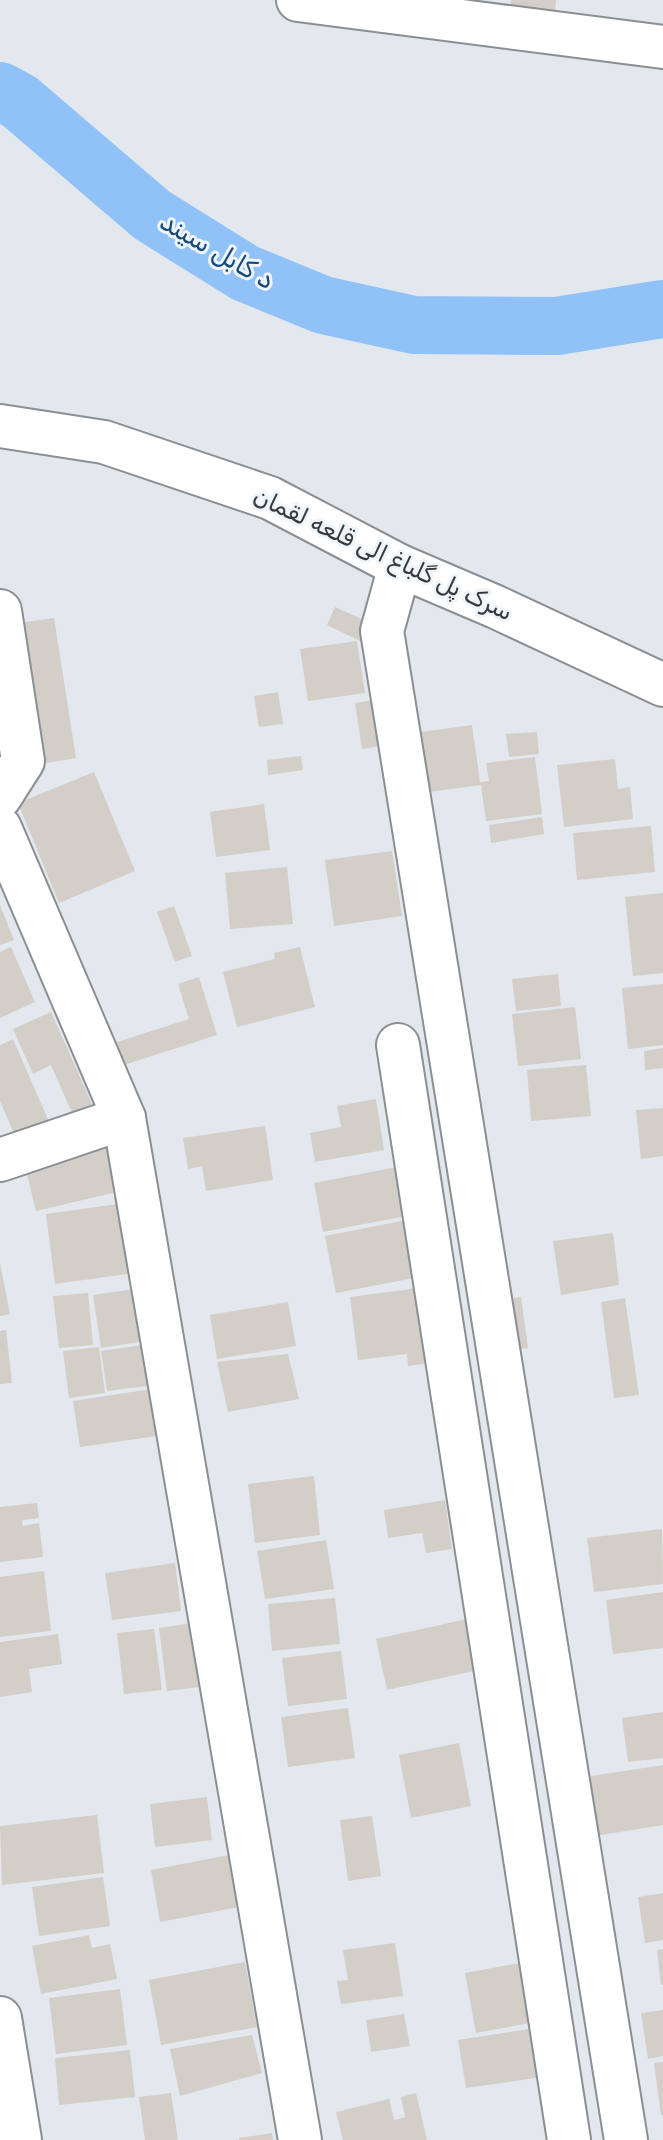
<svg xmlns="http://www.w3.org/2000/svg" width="663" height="2140" font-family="Rubik,'Noto Sans Arabic',sans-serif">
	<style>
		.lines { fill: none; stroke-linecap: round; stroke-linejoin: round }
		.river { stroke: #90c1f7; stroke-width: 58 }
		.building { fill: #d3cec8 }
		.minor-casing { stroke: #898f93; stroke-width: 46 }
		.minor { stroke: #fff; stroke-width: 42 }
		.labels { text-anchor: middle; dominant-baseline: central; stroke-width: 6; stroke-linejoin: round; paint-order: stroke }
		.street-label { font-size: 24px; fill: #37393b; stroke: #eff6fb }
		.water-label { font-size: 26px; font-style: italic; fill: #17497a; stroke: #eff6fb }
	</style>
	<rect width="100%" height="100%" fill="#e2e8ee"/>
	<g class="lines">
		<!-- river -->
		<path class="river" d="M0,91L20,102L152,215L245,273L323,305L414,325L557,326L663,309"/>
	</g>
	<!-- building -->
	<g class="building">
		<path d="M511,0H556L555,14L510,10Z"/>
		<path d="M335,607L366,621V644L327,625Z"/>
		<path d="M54,618L76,758L41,764L19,623Z"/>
		<path d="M357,641L365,693L308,701L300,649Z"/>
		<path d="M278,692L283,724L259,727L254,696Z"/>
		<path d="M373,700L380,746L362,749L355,703Z"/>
		<path d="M472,725L480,782L489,781L486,763L535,757L542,814L486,821L481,785L421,793L413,733Z"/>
		<path d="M537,732L539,754L509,757L506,734Z"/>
		<path d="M301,756L303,770L268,775L267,760Z"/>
		<path d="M615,759L618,789L630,787L633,819L564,827L557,765Z"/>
		<path d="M94,772L135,871L59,903L18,803Z"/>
		<path d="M264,804L270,850L216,857L210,812Z"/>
		<path d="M542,817L544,834L491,843L489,825Z"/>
		<path d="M651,826L655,872L577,880L573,833Z"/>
		<path d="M392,851L402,916L334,926L325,860Z"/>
		<path d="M287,867L293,924L230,929L225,873Z"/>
		<path d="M663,893V973L633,976L625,897Z"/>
		<path d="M0,905L14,940L0,945Z"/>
		<path d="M174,906L192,956L175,962L157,912Z"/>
		<path d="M11,947L35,1002L0,1018V952Z"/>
		<path d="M300,947L315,1007L237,1027L223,972L275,959L274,953Z"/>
		<path d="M558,974L561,1006L516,1011L512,979Z"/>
		<path d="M199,977L217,1035L124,1065L117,1042L189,1019L178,984Z"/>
		<path d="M663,984V1045L628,1049L622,988Z"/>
		<path d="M575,1007L581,1059L518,1066L512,1014Z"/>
		<path d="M51,1012L92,1104L72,1113L51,1065L33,1074L13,1029Z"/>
		<path d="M13,1039L50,1124L16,1138L0,1101V1045Z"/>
		<path d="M663,1048V1068L645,1070L644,1051Z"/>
		<path d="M586,1065L591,1116L531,1121L527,1070Z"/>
		<path d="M376,1099L384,1150L315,1162L310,1133L341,1127L337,1106Z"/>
		<path d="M663,1108V1156L641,1159L636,1110Z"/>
		<path d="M265,1126L273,1180L206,1191L202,1166L188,1169L183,1138Z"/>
		<path d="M109,1142L121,1191L36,1211L24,1162Z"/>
		<path d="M397,1167L406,1216L323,1232L314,1183Z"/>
		<path d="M125,1203L134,1273L55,1284L46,1214Z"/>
		<path d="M407,1220L419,1277L336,1293L325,1236Z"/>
		<path d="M613,1233L619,1285L561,1295L553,1241Z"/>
		<path d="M0,1263L10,1314L0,1316Z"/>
		<path d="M142,1288L151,1340L101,1348L93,1295Z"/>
		<path d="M419,1288L429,1363L408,1366L407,1354L358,1360L350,1297Z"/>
		<path d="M88,1293L93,1345L59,1348L53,1296Z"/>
		<path d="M521,1297L528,1348L505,1351L498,1301Z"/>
		<path d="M625,1298L639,1395L614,1398L601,1302Z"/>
		<path d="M288,1302L296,1346L217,1359L210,1315Z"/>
		<path d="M6,1330L12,1383L0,1384V1331Z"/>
		<path d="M150,1344L155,1385L107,1391L101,1351Z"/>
		<path d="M99,1347L105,1393L69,1398L63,1351Z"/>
		<path d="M288,1354L299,1399L228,1412L217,1362Z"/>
		<path d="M151,1389L157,1436L80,1447L73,1401Z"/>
		<path d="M314,1476L320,1535L255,1543L248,1484Z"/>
		<path d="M445,1500L452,1549L426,1553L422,1533L388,1538L384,1510Z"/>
		<path d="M37,1503L39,1518L22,1520L23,1526L39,1523L43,1557L0,1562V1507Z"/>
		<path d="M662,1529L663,1584L594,1592L587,1538Z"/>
		<path d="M326,1540L334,1589L265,1599L257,1551Z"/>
		<path d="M175,1563L181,1611L112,1620L105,1573Z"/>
		<path d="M44,1571L51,1631L0,1637V1577Z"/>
		<path d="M663,1592V1648L613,1654L606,1600Z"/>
		<path d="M335,1598L340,1644L272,1651L268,1604Z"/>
		<path d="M467,1619L478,1670L387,1690L376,1639Z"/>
		<path d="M192,1623L200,1687L167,1691L159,1628Z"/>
		<path d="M154,1629L162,1690L124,1694L117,1633Z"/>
		<path d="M58,1634L62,1664L29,1669L32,1692L0,1697V1642Z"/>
		<path d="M341,1651L347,1699L288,1706L282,1658Z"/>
		<path d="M348,1708L355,1758L288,1767L281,1717Z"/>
		<path d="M663,1712V1758L628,1762L622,1718Z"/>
		<path d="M459,1743L471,1806L411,1818L399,1755Z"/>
		<path d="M663,1765V1825L595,1836L585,1777Z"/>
		<path d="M207,1797L212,1840L155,1847L150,1804Z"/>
		<path d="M97,1815L104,1873L2,1885L0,1826Z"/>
		<path d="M372,1816L381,1876L348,1881L340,1820Z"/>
		<path d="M229,1855L239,1907L160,1922L151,1870Z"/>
		<path d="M103,1877L110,1926L39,1936L32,1887Z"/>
		<path d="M663,1893V1940L645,1943L638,1897Z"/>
		<path d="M89,1935L92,1948L110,1944L117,1979L41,1994L32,1946Z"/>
		<path d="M395,1943L403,1996L341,2004L337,1981L348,1980L343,1950Z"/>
		<path d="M663,1949V1985H661L657,1950Z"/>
		<path d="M245,1962L257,2027L161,2045L149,1980Z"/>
		<path d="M520,1963L530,2023L476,2033L465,1973Z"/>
		<path d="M120,1989L127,2045L56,2054L49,1998Z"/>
		<path d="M663,2010V2056L648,2059L641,2013Z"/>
		<path d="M404,2014L410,2046L371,2052L366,2020Z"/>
		<path d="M535,2028L542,2077L466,2088L458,2040Z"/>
		<path d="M252,2035L262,2073L180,2096L170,2049Z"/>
		<path d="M130,2050L135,2097L59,2105L55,2058Z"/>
		<path d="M663,2062V2115H661L654,2063Z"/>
		<path d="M171,2093L178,2140H145L139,2097Z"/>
		<path d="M416,2093L427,2140H343L336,2112L389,2099L394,2120L405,2117L401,2097Z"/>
		<path d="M272,2133L273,2140H239V2138Z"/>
	</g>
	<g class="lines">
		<defs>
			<g id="minor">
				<path d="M298,0L663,47"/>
				<path d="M0,426L104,442L270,498L400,566L496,607L663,685"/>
				<path d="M400,566L382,631L626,2140"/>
				<path d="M0,611L23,761L0,797"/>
				<path d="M0,828L124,1118L300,2140"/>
				<path d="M398,1045L569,2140"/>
				<path d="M0,1160L124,1118"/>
				<path d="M0,2018L20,2140"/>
			</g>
		</defs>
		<!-- minor casing -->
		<use href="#minor" class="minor-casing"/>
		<!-- minor -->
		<use href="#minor" class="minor"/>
	</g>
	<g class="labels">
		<!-- street labels -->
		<g class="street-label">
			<text transform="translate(383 554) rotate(25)">سرک پل گلباغ الی قلعه لقمان</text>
		</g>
		<!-- water labels -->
		<g class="water-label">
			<text transform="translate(217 251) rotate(30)">د کابل سيند</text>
		</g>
	</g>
</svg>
